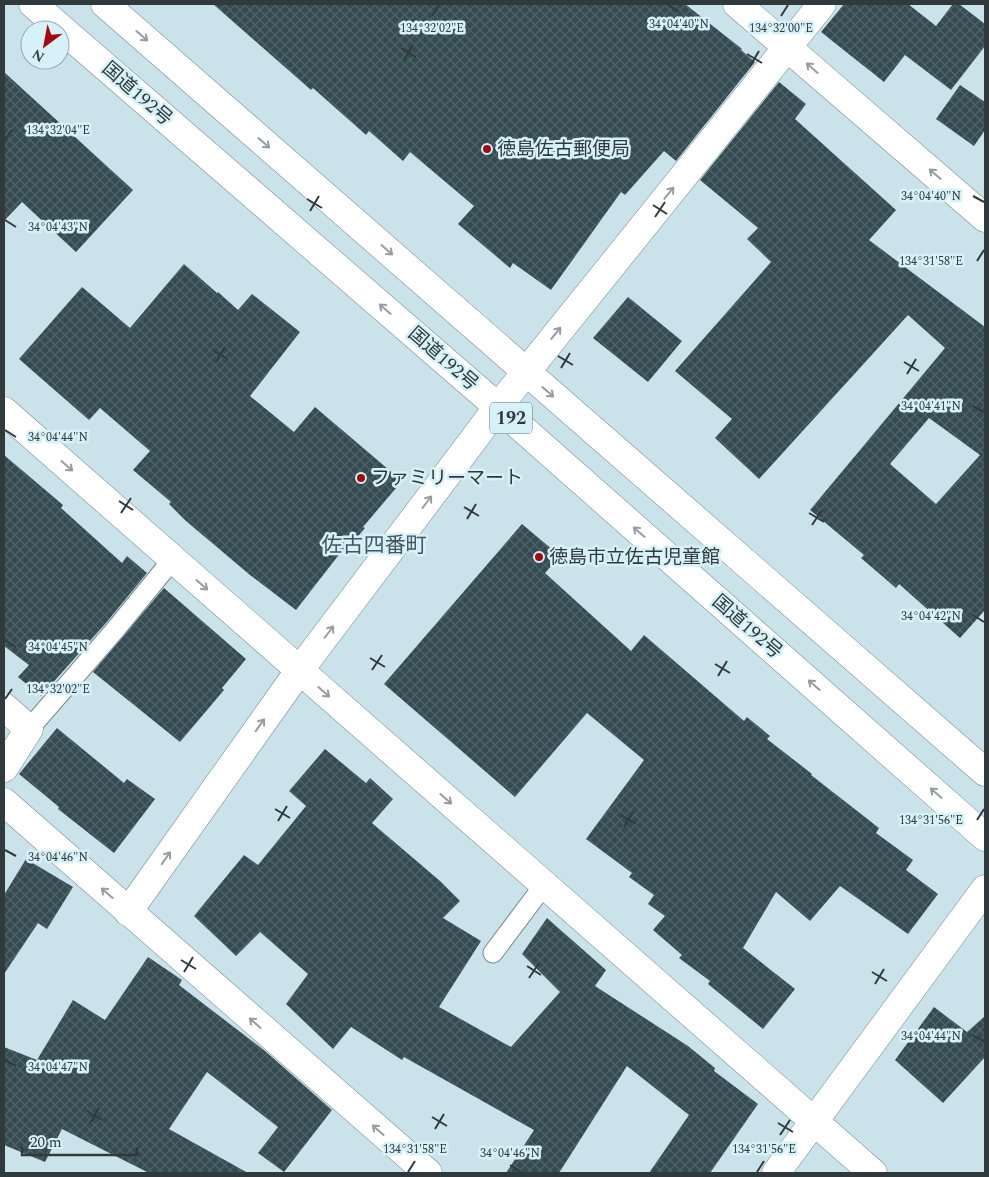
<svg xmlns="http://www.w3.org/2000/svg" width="989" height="1177" font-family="Spectral,'Noto Sans JP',serif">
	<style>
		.building { fill: url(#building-cross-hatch); fill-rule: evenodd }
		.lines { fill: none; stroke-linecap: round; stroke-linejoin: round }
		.service-casing { stroke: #738a91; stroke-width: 21 }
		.minor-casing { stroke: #738a91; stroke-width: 29 }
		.trunk-casing { stroke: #738a91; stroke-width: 29 }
		.service { stroke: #fff; stroke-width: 19 }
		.minor { stroke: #fff; stroke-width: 28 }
		.trunk { stroke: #fff; stroke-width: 28 }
		.oneway { stroke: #989c9e }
		.ticks { fill: none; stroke: #303a3d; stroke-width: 2 }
		.poi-dot { fill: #a30a10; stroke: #d7f1f8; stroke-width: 2 }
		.labels { text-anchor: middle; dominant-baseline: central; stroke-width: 5; stroke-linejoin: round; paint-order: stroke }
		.shield { fill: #d7f1f8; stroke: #627175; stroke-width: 1 }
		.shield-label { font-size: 18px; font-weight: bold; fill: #303a3d }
		.street-label { font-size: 19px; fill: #303a3d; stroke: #d7f1f8 }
		.poi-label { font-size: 19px; fill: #303a3d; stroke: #d7f1f8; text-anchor: start }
		.quarter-label { font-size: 21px; fill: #41575d; stroke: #d7f1f8 }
		.ticks-label { font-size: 12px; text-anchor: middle; fill: #303a3d; stroke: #d7f1f8; stroke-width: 5; stroke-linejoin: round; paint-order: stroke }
	</style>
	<defs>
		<pattern id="building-cross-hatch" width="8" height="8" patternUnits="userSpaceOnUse" patternTransform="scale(1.25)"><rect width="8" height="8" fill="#354b52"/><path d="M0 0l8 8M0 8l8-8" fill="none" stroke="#516369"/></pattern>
	</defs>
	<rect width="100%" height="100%" fill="#cae3eb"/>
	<!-- building -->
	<g class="building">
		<path d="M213,4H685L742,49L741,50L755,62L676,161L664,151L625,195L621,192L551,290L513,263L510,268L458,224L474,206L410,152L403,161L369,131L366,135L313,88L311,90Z"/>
		<path d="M844,4H908L936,26L953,4H959L985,24V46L951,90L905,55L884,82L821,32Z"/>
		<path d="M4,72L133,190L76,252L22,202L4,221Z"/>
		<path d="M779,82L806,104L795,119L896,210L869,240L985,327V610L960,638L899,584L896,588L861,558L864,555L810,510L945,348L908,315L759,479L715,438L732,419L675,371L771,262L747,239L758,228L700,180ZM929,418L980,455L936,504L890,464Z"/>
		<path d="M960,85L985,102V130L974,146L936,119Z"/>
		<path d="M184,264L217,293L218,292L238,310L252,294L300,332L250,396L294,432L315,407L402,481L363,527L365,528L343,554L341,552L296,610L250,575L186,521L169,504L171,502L133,470L150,451L100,408L89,420L19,359L82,287L130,328Z"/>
		<path d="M628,297L682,341L648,382L593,338Z"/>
		<path d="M4,455L63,505L61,508L122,563L127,556L147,573L106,623L41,696L18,677L29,665L4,646Z"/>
		<path d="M522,524L560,556L545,573L631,651L644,635L744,721L747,717L770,736L767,739L812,774L811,775L879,828L876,833L913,860L906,870L938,894L908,934L840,886L810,921L776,892L743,948L795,989L763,1029L708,984L710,981L679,958L682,955L653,930L665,916L648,904L654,895L629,877L632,873L586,839L644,760L587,713L515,797L384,684Z"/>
		<path d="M164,588L246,659L222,688L224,690L180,742L93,672Z"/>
		<path d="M57,728L124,783L127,779L155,799L114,853L58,809L59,807L19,774Z"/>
		<path d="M325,749L366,783L370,778L393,799L372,823L440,881L460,901L443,918L481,941L439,1007L511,1047L560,992L522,954L547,918L606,970L595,986L688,1046L715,1068L714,1071L758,1104L710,1173H649L689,1115L627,1066L559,1173H506L534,1130L404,1057L402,1060L351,1027L333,1049L286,1004L308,974L260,932L236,956L194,916L244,855L258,865L306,806L289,791Z"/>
		<path d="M26,859L73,887L47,929L38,923L4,974V895Z"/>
		<path d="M148,957L182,980L179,985L265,1051L332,1110L284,1172L258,1153L278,1127L207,1072L169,1129L248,1173H149L62,1129L45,1162L4,1145V1047L37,1060L73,1000L105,1020Z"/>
		<path d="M934,1007L967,1032L985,1016V1057L943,1103L895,1060Z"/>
	</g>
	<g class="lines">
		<defs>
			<g id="service">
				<path d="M29,729L115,630L173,559"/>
				<path d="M493,953L544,885"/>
			</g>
			<g id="minor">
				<path d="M737,4L985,218"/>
				<path d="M4,411L873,1173"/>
				<path d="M4,707L29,729L4,768"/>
				<path d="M4,802L428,1173"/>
				<path d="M128,912L299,671L498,407L822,4"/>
				<path d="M776,1173L985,889"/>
			</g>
			<g id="trunk">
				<path d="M33,4L498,407L985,837"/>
				<path d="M105,4L985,772"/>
			</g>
		</defs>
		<!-- service casing -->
		<use href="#service" class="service-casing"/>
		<!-- minor casing -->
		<use href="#minor" class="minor-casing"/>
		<!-- trunk casing -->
		<use href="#trunk" class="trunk-casing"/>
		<!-- service -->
		<use href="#service" class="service"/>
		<!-- minor -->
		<use href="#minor" class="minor"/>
		<!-- trunk -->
		<use href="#trunk" class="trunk"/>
	</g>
	<!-- one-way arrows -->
	<defs><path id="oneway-shaft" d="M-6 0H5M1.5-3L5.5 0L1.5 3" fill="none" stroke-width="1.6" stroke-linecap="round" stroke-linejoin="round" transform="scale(1.25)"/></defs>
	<g class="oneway">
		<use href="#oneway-shaft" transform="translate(142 36) rotate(41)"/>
		<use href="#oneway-shaft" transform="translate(812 68) rotate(-139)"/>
		<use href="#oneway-shaft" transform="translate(264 143) rotate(41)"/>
		<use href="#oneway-shaft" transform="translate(935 174) rotate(-139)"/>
		<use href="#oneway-shaft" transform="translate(669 193) rotate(-51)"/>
		<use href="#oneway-shaft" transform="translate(387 250) rotate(41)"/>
		<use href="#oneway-shaft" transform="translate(385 309) rotate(-139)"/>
		<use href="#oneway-shaft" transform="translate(556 333) rotate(-51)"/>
		<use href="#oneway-shaft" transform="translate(548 392) rotate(41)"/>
		<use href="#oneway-shaft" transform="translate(67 466) rotate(41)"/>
		<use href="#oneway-shaft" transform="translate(427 502) rotate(-53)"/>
		<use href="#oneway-shaft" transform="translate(639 532) rotate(-139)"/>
		<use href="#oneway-shaft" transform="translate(202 585) rotate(41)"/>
		<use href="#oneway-shaft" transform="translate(329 632) rotate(-53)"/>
		<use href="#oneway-shaft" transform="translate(814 685) rotate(-139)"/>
		<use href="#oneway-shaft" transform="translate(324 692) rotate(41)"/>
		<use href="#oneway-shaft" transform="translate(260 725) rotate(-55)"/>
		<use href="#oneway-shaft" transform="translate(936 793) rotate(-139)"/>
		<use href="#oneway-shaft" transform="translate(446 799) rotate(41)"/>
		<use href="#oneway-shaft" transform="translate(166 858) rotate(-55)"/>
		<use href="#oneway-shaft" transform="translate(107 893) rotate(-139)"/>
		<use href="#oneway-shaft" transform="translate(255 1023) rotate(-139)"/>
		<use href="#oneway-shaft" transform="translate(378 1130) rotate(-139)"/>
	</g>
	<!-- ticks -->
	<path class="ticks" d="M668,5L679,12M432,16L439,5M781,16L788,5M401,48L416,57M747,54L762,63M404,60L413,45M750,66L759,51M5,140L12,130M973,196L984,202M307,199L322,208M653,205L667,214M310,211L319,196M655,217L665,202M5,220L16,227M977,261L984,250M213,350L228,359M558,356L573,365M216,362L225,347M904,362L919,371M561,368L570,353M907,374L916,359M973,406L984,412M5,430L16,437M119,501L133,510M464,507L479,516M121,513L131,498M809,513L824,522M467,519L476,504M812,525L822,510M973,615L984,622M5,640L16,647M370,658L385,667M715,664L730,673M372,670L382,655M718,676L727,661M5,699L12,689M275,809L290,818M621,815L636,824M977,820L984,809M278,821L287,806M624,827L633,812M5,850L16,856M181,960L196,969M527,966L541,975M184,972L193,957M872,972L887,981M529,978L539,963M875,984L884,969M973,1035L984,1042M5,1060L16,1066M87,1111L102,1120M432,1117L447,1126M90,1123L99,1108M778,1123L793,1132M435,1129L444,1114M780,1135L790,1120M510,1165L521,1172M408,1172L415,1161M757,1172L764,1161"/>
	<!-- markers -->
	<g class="poi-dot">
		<circle cx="487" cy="149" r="5"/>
		<circle cx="361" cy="478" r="5"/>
		<circle cx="539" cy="557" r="5"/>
	</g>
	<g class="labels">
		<!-- shield labels -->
		<rect class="shield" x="490" y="402.5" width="42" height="31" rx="4"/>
		<g class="shield-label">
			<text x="511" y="418">192</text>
		</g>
		<!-- street labels -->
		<g class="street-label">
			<text transform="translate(137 94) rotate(41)">国道192号</text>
			<text transform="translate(443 359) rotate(41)">国道192号</text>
			<text transform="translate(747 627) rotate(41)">国道192号</text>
		</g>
		<!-- poi labels -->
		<g class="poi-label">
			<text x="497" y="149">徳島佐古郵便局</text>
			<text x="371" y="478">ファミリーマート</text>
			<text x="549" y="557">徳島市立佐古児童館</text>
		</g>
		<!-- quarter labels -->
		<g class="quarter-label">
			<text x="374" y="546">佐古四番町</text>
		</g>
	</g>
	<g class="ticks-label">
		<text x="679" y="28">34°04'40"N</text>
		<text x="432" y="32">134°32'02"E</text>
		<text x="781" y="32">134°32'00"E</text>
		<text x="58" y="134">134°32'04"E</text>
		<text x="931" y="200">34°04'40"N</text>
		<text x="58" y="231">34°04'43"N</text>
		<text x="931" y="265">134°31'58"E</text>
		<text x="931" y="410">34°04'41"N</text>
		<text x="58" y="441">34°04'44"N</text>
		<text x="931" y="620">34°04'42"N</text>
		<text x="58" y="651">34°04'45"N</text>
		<text x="58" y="693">134°32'02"E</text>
		<text x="931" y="824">134°31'56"E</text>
		<text x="58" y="861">34°04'46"N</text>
		<text x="931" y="1040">34°04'44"N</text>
		<text x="58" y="1071">34°04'47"N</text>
		<text x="415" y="1153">134°31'58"E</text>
		<text x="764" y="1153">134°31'56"E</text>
		<text x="510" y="1157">34°04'46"N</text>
	</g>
	<!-- border -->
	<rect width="989" height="1177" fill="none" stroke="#303a3d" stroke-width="10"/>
	<!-- north arrow -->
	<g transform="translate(45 45) rotate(212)"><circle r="24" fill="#d7f1f8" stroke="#94a8ad"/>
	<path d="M0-4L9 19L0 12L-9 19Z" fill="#a30a10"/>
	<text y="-8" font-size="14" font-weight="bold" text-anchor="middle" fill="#303a3d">N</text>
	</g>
	<!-- scale -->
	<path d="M22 1147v8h115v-8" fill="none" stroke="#303a3d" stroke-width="2.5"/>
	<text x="30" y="1147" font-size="15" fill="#303a3d" stroke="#d7f1f8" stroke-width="4" paint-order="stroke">20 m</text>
</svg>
